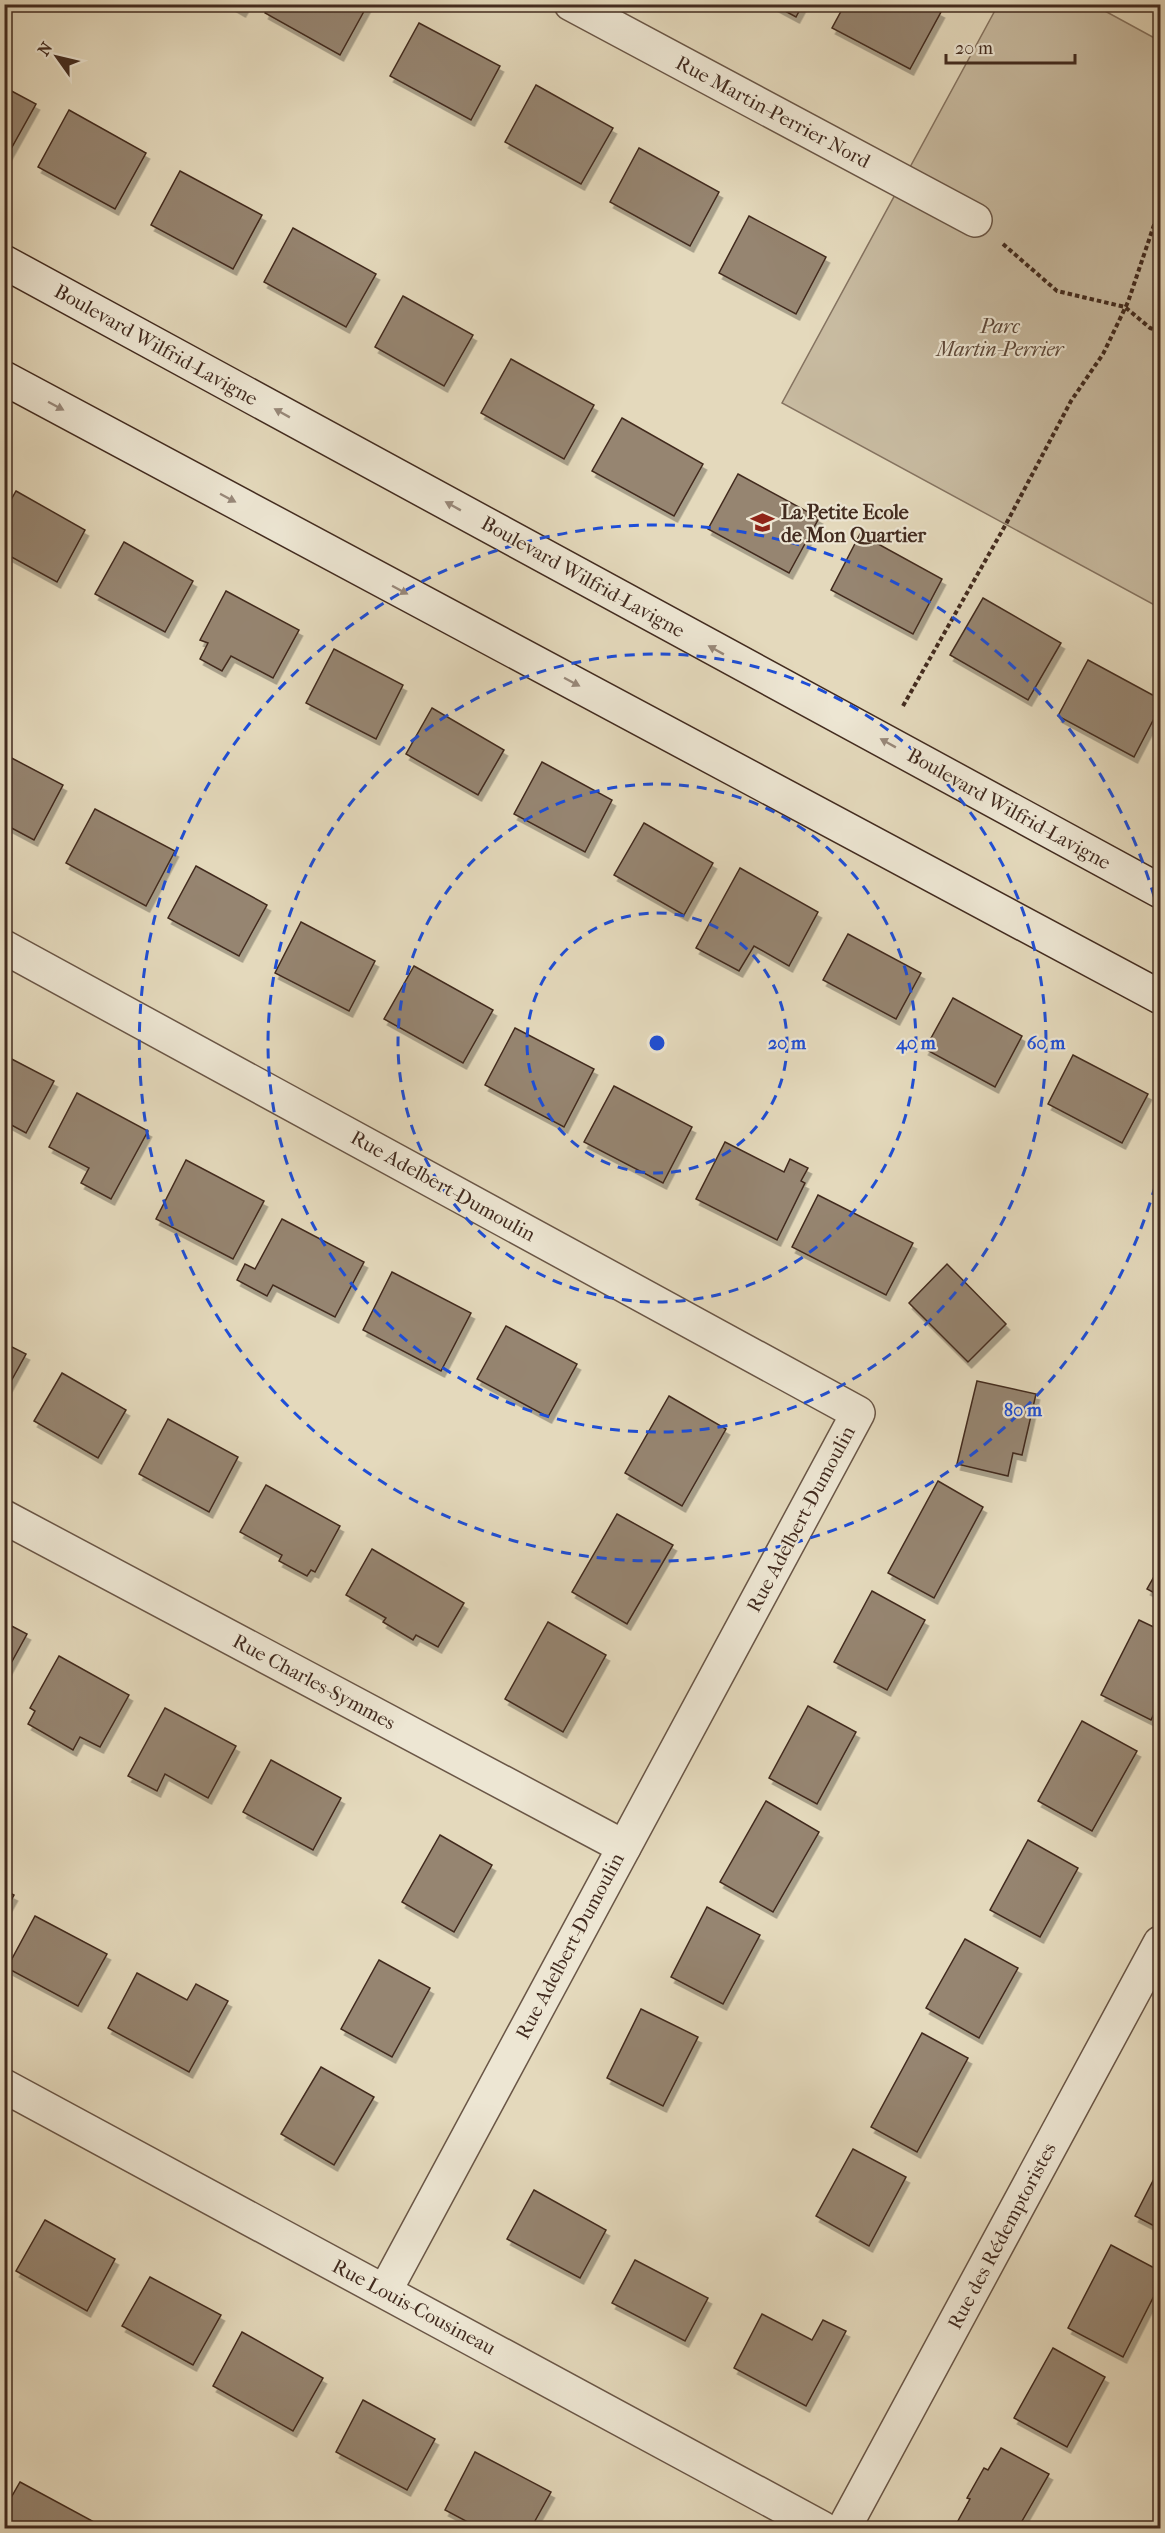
<svg xmlns="http://www.w3.org/2000/svg" width="1165" height="2533" font-family="'IM FELL French Canon',serif">
	<style>
		.green { fill: #c8bba1; stroke: #857360; stroke-width: 1.5 }
		.building { fill: #968571; stroke: #422b1f; stroke-width: 1.5; filter: url(#shadow) }
		.lines { fill: none; stroke-linecap: round; stroke-linejoin: round }
		.minor-casing { stroke: #6a5646; stroke-width: 36 }
		.secondary-casing { stroke: #422b1f; stroke-width: 36 }
		.path { stroke: #422b1f; stroke-width: 4; stroke-dasharray: 4.5 3; stroke-linecap: butt }
		.minor { stroke: #ede6d3; stroke-width: 33 }
		.secondary { stroke: #ede6d3; stroke-width: 33 }
		.oneway { fill: #988879 }
		.ring { fill: none; stroke: #1d4ed8; stroke-width: 3; stroke-dasharray: 10 8 }
		.labels { text-anchor: middle; dominant-baseline: central; stroke-width: 4.5; stroke-linejoin: round; paint-order: stroke }
		.street-label { font-size: 20px; fill: #422b1f; stroke: #ede6d3 }
		.park-label { font-size: 20px; font-style: italic; fill: #5d4839; stroke: #ede6d3 }
		.poi-label { font-size: 20px; font-weight: bold; fill: #422b1f; stroke: #ede6d3; text-anchor: start }
		.centre { fill: #1d4ed8; stroke: #ede6d3; stroke-width: 3 }
		.ring-label { font-size: 18px; text-anchor: middle; font-weight: bold; fill: #1d4ed8; stroke: #ede6d3; stroke-width: 4.5; stroke-linejoin: round; paint-order: stroke }
	</style>
	<defs>
		<filter id="shadow"><feDropShadow dx="3.5" dy="6" stdDeviation="0" flood-color="#0004"/></filter>
	</defs>
	<rect width="100%" height="100%" fill="#e4d9bc"/>
	<filter id="stains"><feTurbulence type="fractalNoise" baseFrequency=".00333" numOctaves="4"/><feColorMatrix values="0 0 0 0 .2 0 0 0 0 .09 0 0 0 0 .02 0 0 0 .5 -.17"/></filter>
	<radialGradient id="worn" r=".72"><stop offset=".6" stop-color="#630" stop-opacity="0"/><stop offset="1" stop-color="#630" stop-opacity=".3"/></radialGradient>
	<!-- green -->
	<path class="green" d="M998,5H1094L1160,41V608L782,403Z"/>
	<!-- building -->
	<g class="building">
		<path d="M230,4H246L242,11Z"/>
		<path d="M269,4H368L340,55L265,13Z"/>
		<path d="M772,4H803L796,17Z"/>
		<path d="M845,4H926L941,12L910,69L832,28Z"/>
		<path d="M419,23L500,66L471,120L390,76Z"/>
		<path d="M536,85L613,128L581,184L505,142Z"/>
		<path d="M4,87L36,104L7,156L4,155Z"/>
		<path d="M69,110L146,153L115,209L38,167Z"/>
		<path d="M639,148L719,192L690,246L610,202Z"/>
		<path d="M180,171L262,215L233,269L151,225Z"/>
		<path d="M749,216L826,257L796,314L719,273Z"/>
		<path d="M293,228L376,274L346,327L264,282Z"/>
		<path d="M403,296L473,335L444,386L375,347Z"/>
		<path d="M511,359L594,405L564,459L481,413Z"/>
		<path d="M622,418L703,464L674,516L592,471Z"/>
		<path d="M738,474L819,518L789,573L708,529Z"/>
		<path d="M16,491L85,530L57,582L8,555L4,562V512Z"/>
		<path d="M860,534L942,579L913,634L831,590Z"/>
		<path d="M124,542L193,581L165,632L95,594Z"/>
		<path d="M226,591L299,630L273,678L231,656L222,671L200,659L208,643L200,640Z"/>
		<path d="M983,598L1061,643L1028,700L950,655Z"/>
		<path d="M334,649L403,685L376,739L306,703Z"/>
		<path d="M1088,660L1160,699V707L1134,757L1058,716Z"/>
		<path d="M432,708L504,750L478,795L406,754Z"/>
		<path d="M4,754L63,785L34,840L4,824Z"/>
		<path d="M542,762L612,800L585,852L514,814Z"/>
		<path d="M95,809L175,851L146,906L66,863Z"/>
		<path d="M644,823L713,863L684,915L614,875Z"/>
		<path d="M196,866L267,905L239,956L168,918Z"/>
		<path d="M740,868L818,912L789,966L754,946L739,971L696,948Z"/>
		<path d="M301,922L375,961L349,1011L275,973Z"/>
		<path d="M848,934L921,973L896,1019L823,980Z"/>
		<path d="M414,966L493,1010L463,1063L384,1019Z"/>
		<path d="M953,998L1022,1036L995,1087L925,1049Z"/>
		<path d="M515,1028L594,1069L564,1127L485,1085Z"/>
		<path d="M4,1055L54,1081L26,1133L4,1121Z"/>
		<path d="M1073,1055L1148,1094L1122,1143L1048,1104Z"/>
		<path d="M614,1086L692,1127L663,1183L584,1142Z"/>
		<path d="M77,1093L148,1131L111,1199L81,1183L89,1168L49,1147Z"/>
		<path d="M725,1142L784,1172L790,1159L808,1168L801,1181L805,1183L777,1240L696,1199Z"/>
		<path d="M186,1160L264,1201L233,1259L156,1219Z"/>
		<path d="M818,1195L913,1243L886,1295L792,1247Z"/>
		<path d="M282,1219L364,1262L335,1317L273,1285L267,1296L237,1280L245,1264L255,1269Z"/>
		<path d="M947,1264L1006,1324L968,1362L909,1303Z"/>
		<path d="M392,1272L471,1313L441,1371L363,1330Z"/>
		<path d="M506,1326L577,1364L548,1417L477,1379Z"/>
		<path d="M4,1343L26,1354L4,1394Z"/>
		<path d="M62,1373L126,1410L98,1458L34,1421Z"/>
		<path d="M977,1381L1036,1394L1022,1455L1013,1453L1008,1476L957,1464Z"/>
		<path d="M669,1396L726,1429L682,1506L625,1473Z"/>
		<path d="M168,1419L238,1457L209,1512L139,1474Z"/>
		<path d="M938,1481L983,1507L934,1598L888,1573Z"/>
		<path d="M266,1485L340,1526L315,1572L311,1570L307,1576L279,1561L282,1555L240,1532Z"/>
		<path d="M617,1514L673,1545L627,1624L572,1592Z"/>
		<path d="M372,1549L464,1603L438,1647L416,1635L413,1640L383,1622L386,1618L346,1595Z"/>
		<path d="M1160,1566V1596L1147,1589Z"/>
		<path d="M872,1591L925,1620L887,1690L834,1662Z"/>
		<path d="M1139,1620L1160,1630V1701L1151,1720L1101,1695Z"/>
		<path d="M4,1622L27,1634L4,1676Z"/>
		<path d="M548,1622L606,1655L563,1732L505,1699Z"/>
		<path d="M59,1656L129,1695L100,1747L80,1737L73,1750L28,1724L35,1711L30,1708Z"/>
		<path d="M808,1706L856,1732L817,1804L769,1778Z"/>
		<path d="M165,1708L236,1746L208,1798L165,1774L157,1791L128,1776Z"/>
		<path d="M1082,1721L1137,1751L1092,1831L1038,1801Z"/>
		<path d="M271,1760L341,1798L313,1850L243,1812Z"/>
		<path d="M766,1801L819,1832L773,1912L720,1882Z"/>
		<path d="M440,1835L492,1865L454,1932L402,1902Z"/>
		<path d="M1028,1840L1078,1868L1040,1937L990,1910Z"/>
		<path d="M4,1890L14,1895L4,1913Z"/>
		<path d="M707,1907L760,1935L723,2004L671,1977Z"/>
		<path d="M35,1916L107,1954L78,2006L7,1968Z"/>
		<path d="M965,1939L1018,1968L979,2038L926,2008Z"/>
		<path d="M379,1960L430,1988L392,2057L341,2029Z"/>
		<path d="M137,1973L187,2000L196,1984L228,2001L189,2072L108,2028Z"/>
		<path d="M641,2009L698,2037L663,2106L607,2078Z"/>
		<path d="M922,2033L968,2058L917,2152L871,2127Z"/>
		<path d="M321,2067L374,2097L334,2165L281,2134Z"/>
		<path d="M853,2149L906,2177L869,2246L816,2216Z"/>
		<path d="M1160,2167V2229L1135,2216Z"/>
		<path d="M534,2190L606,2230L580,2278L507,2239Z"/>
		<path d="M45,2220L115,2259L87,2311L16,2271Z"/>
		<path d="M1111,2245L1160,2271V2284L1123,2357L1068,2328Z"/>
		<path d="M635,2260L708,2298L685,2341L612,2303Z"/>
		<path d="M150,2277L221,2315L193,2365L122,2326Z"/>
		<path d="M762,2314L812,2340L823,2320L846,2331L806,2406L734,2368Z"/>
		<path d="M242,2332L323,2378L293,2431L213,2386Z"/>
		<path d="M1053,2348L1105,2377L1067,2447L1014,2418Z"/>
		<path d="M363,2400L435,2439L407,2490L336,2452Z"/>
		<path d="M1001,2448L1049,2474L1018,2528H954L970,2499L967,2498L984,2468L988,2470Z"/>
		<path d="M475,2452L551,2492L531,2528H479L445,2510Z"/>
		<path d="M20,2482L96,2523L93,2528H4V2510Z"/>
	</g>
	<g class="lines">
		<defs>
			<g id="minor">
				<path d="M571,4L975,220"/>
				<path d="M4,947L858,1413L385,2291"/>
				<path d="M4,1517L624,1847"/>
				<path d="M4,2086L822,2528"/>
				<path d="M844,2528L1160,1943"/>
			</g>
			<g id="secondary">
				<path d="M4,262L1160,891"/>
				<path d="M4,378L1160,997"/>
			</g>
		</defs>
		<!-- minor casing -->
		<use href="#minor" class="minor-casing"/>
		<!-- secondary casing -->
		<use href="#secondary" class="secondary-casing"/>
		<!-- path -->
		<g class="path">
			<path d="M1003,244L1057,291L1125,307L1150,328L1160,331"/>
			<path d="M903,706L1006,524L1071,401L1103,354L1128,302L1154,225L1160,214"/>
		</g>
		<!-- minor -->
		<use href="#minor" class="minor"/>
		<!-- secondary -->
		<use href="#secondary" class="secondary"/>
	</g>
	<!-- one-way arrows -->
	<defs><path id="oneway-solid" d="M-6-.8H1V-3.2L6.5 0L1 3.2V.8H-6Z" transform="scale(1.5)"/></defs>
	<g class="oneway">
		<use href="#oneway-solid" transform="translate(56 406) rotate(28)"/>
		<use href="#oneway-solid" transform="translate(282 413) rotate(-151)"/>
		<use href="#oneway-solid" transform="translate(228 498) rotate(28)"/>
		<use href="#oneway-solid" transform="translate(453 506) rotate(-151)"/>
		<use href="#oneway-solid" transform="translate(400 590) rotate(28)"/>
		<use href="#oneway-solid" transform="translate(716 650) rotate(-151)"/>
		<use href="#oneway-solid" transform="translate(572 682) rotate(28)"/>
		<use href="#oneway-solid" transform="translate(888 743) rotate(-151)"/>
	</g>
	<!-- distance rings -->
	<g class="ring">
		<circle cx="657" cy="1043" r="130"/>
		<circle cx="657" cy="1043" r="259"/>
		<circle cx="657" cy="1043" r="389"/>
		<path d="M1160 1168A518 518 0 1 1 1160 918"/>
	</g>
	<!-- icons -->
	<defs>
		<symbol id="school-bare" viewBox="-9 -9 18 18"><path d="M0-5L7-2L0 1L-7-2ZM-4 1L0 2.5L4 1V4Q0 6-4 4Z" fill="#8f2418" stroke="#ede6d3" stroke-width="2.5" paint-order="stroke"/></symbol>
	</defs>
	<g fill-rule="evenodd">
		<use href="#school-bare" x="746" y="506" width="33" height="33"/>
	</g>
	<g class="labels">
		<!-- street labels -->
		<g class="street-label">
			<text transform="translate(773 112) rotate(28)">Rue Martin-Perrier Nord</text>
			<text transform="translate(156 345) rotate(29)">Boulevard Wilfrid-Lavigne</text>
			<text transform="translate(583 577) rotate(29)">Boulevard Wilfrid-Lavigne</text>
			<text transform="translate(1009 809) rotate(29)">Boulevard Wilfrid-Lavigne</text>
			<text transform="translate(443 1186) rotate(29)">Rue Adelbert-Dumoulin</text>
			<text transform="translate(801 1519) rotate(-62)">Rue Adelbert-Dumoulin</text>
			<text transform="translate(314 1682) rotate(28)">Rue Charles-Symmes</text>
			<text transform="translate(570 1946) rotate(-62)">Rue Adelbert-Dumoulin</text>
			<text transform="translate(1002 2236) rotate(-62)">Rue des Rédemptoristes</text>
			<text transform="translate(414 2307) rotate(28)">Rue Louis-Cousineau</text>
		</g>
		<!-- park labels -->
		<g class="park-label">
			<text x="1000" y="326">Parc<tspan x="1000" dy="23">Martin-Perrier</tspan></text>
		</g>
		<!-- poi labels -->
		<g class="poi-label">
			<text x="781" y="512">La Petite Ecole<tspan x="781" dy="23">de Mon Quartier</tspan></text>
		</g>
	</g>
	<circle cx="657" cy="1043" r="9" class="centre"/>
	<g class="ring-label">
		<text x="787" y="1049">20 m</text>
		<text x="916" y="1049">40 m</text>
		<text x="1046" y="1049">60 m</text>
		<text x="1023" y="1416">80 m</text>
	</g>
	<!-- margin -->
	<rect width="1165" height="2533" fill="none" stroke="#e4d9bc" stroke-width="24"/>
	<rect x="6" y="6" width="1153" height="2521" fill="none" stroke="#422b1f" stroke-width="3"/>
	<rect x="12" y="12" width="1141" height="2509" fill="none" stroke="#422b1f" stroke-width="1.5"/>
	<!-- north arrow -->
	<g transform="translate(57 57) rotate(304)" stroke="#ede6d3" stroke-width="4.5" paint-order="stroke">
	<path d="M0-4.5L10 22L0 15L-10 22Z" fill="#422b1f"/>
	<text y="-9" font-size="16" font-weight="bold" text-anchor="middle" fill="#422b1f">N</text>
	</g>
	<!-- scale -->
	<path d="M946 54v9h129v-9" fill="none" stroke="#422b1f" stroke-width="3"/>
	<text x="955" y="54" font-size="18" fill="#422b1f" stroke="#ede6d3" stroke-width="4.5" paint-order="stroke">20 m</text>
	<rect width="100%" height="100%" filter="url(#stains)"/>
	<rect width="100%" height="100%" fill="url(#worn)"/>
</svg>
